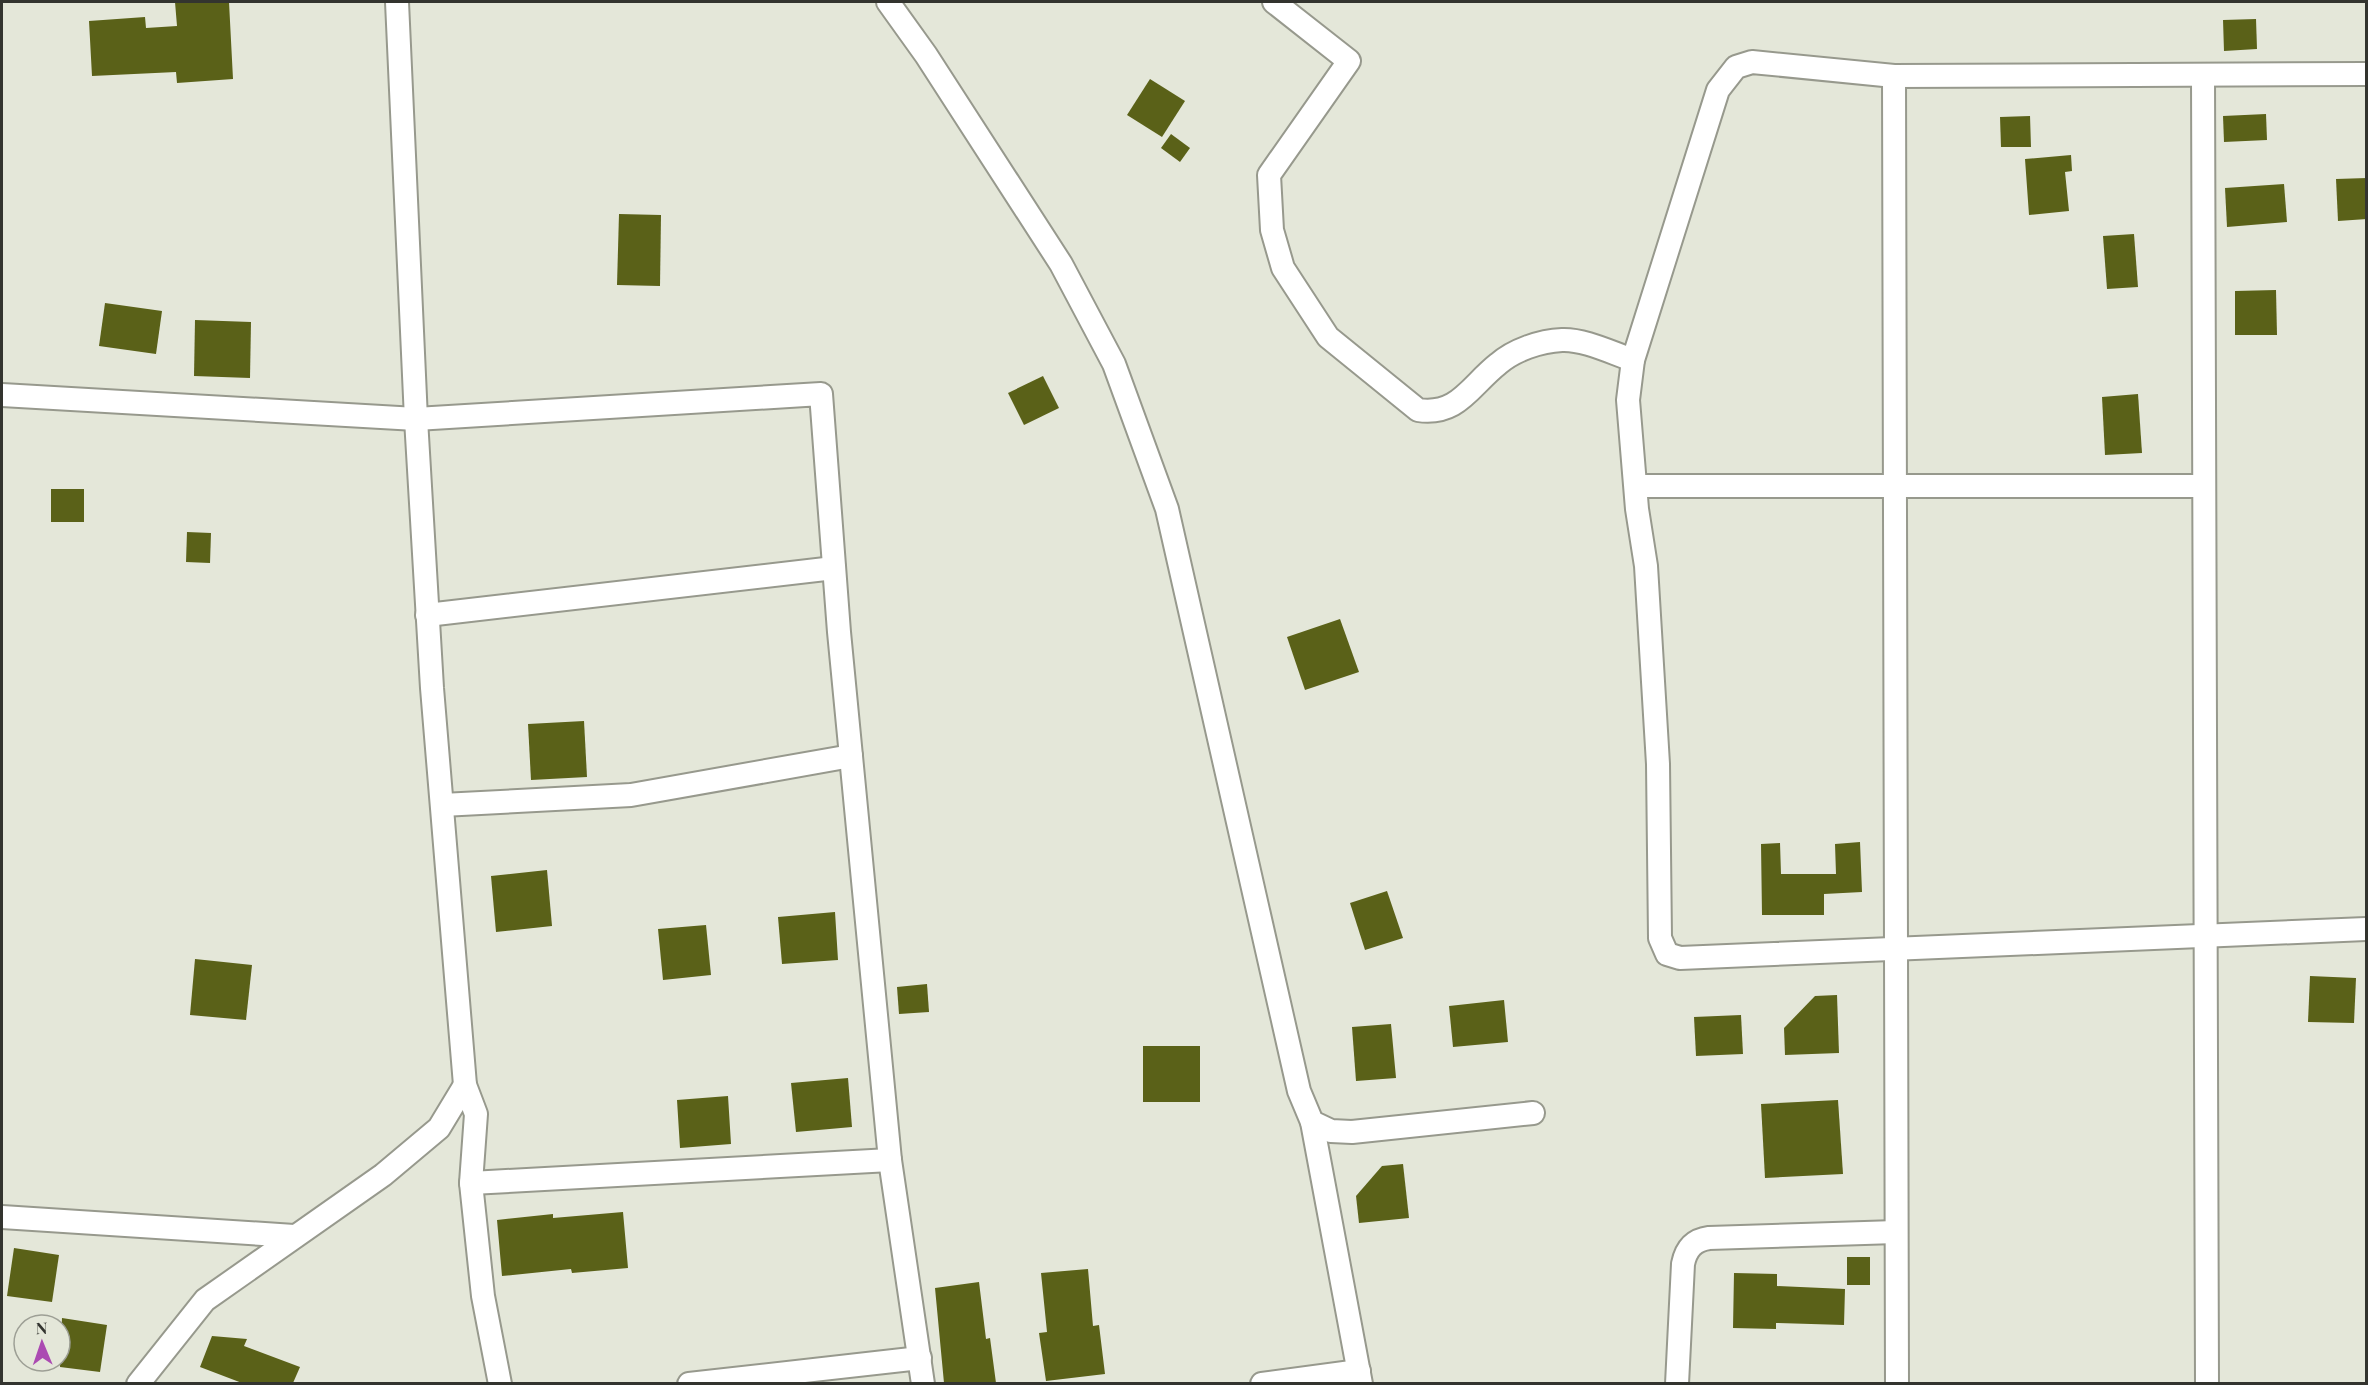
<svg xmlns="http://www.w3.org/2000/svg" width="2368" height="1385" font-family="'Playfair Display',serif">
	<style>
		.building { fill: #5a6118 }
		.lines { fill: none; stroke-linecap: round; stroke-linejoin: round }
		.street-casing { stroke: #97998d; stroke-width: 26 }
		.street { stroke: #fff; stroke-width: 22 }
	</style>
	<rect width="100%" height="100%" fill="#e4e7d9"/>
	<!-- building -->
	<g class="building">
		<path d="M175,2H229L233,79L177,83L176,72L92,76L89,21L145,17L146,28L177,26Z"/>
		<path d="M2256,19L2257,49L2224,51L2223,20Z"/>
		<path d="M1150,79L1185,101L1162,137L1127,115Z"/>
		<path d="M2266,114L2267,140L2224,142L2223,116Z"/>
		<path d="M2030,116L2031,147H2001L2000,117Z"/>
		<path d="M1171,134L1190,148L1180,162L1161,148Z"/>
		<path d="M2071,155L2072,171L2065,172L2069,211L2029,215L2025,159Z"/>
		<path d="M2367,178V219L2338,221L2336,179Z"/>
		<path d="M2284,184L2287,222L2227,227L2225,188Z"/>
		<path d="M619,214L661,215L660,286L617,285Z"/>
		<path d="M2134,234L2138,287L2107,289L2103,236Z"/>
		<path d="M2276,290L2277,335H2235V291Z"/>
		<path d="M105,303L162,311L156,354L99,346Z"/>
		<path d="M195,320L251,322L250,378L194,376Z"/>
		<path d="M1043,376L1059,408L1024,425L1008,393Z"/>
		<path d="M2138,394L2142,453L2105,455L2102,397Z"/>
		<rect x="51" y="489" width="33" height="33"/>
		<path d="M187,532L211,533L210,563L186,562Z"/>
		<path d="M1340,619L1359,672L1305,690L1287,637Z"/>
		<path d="M584,721L587,777L531,780L528,724Z"/>
		<path d="M1860,842L1862,892L1824,894V915H1762L1761,844L1780,843L1781,874H1836L1835,844Z"/>
		<path d="M547,870L552,926L496,932L491,876Z"/>
		<path d="M1387,891L1403,938L1365,950L1350,903Z"/>
		<path d="M835,912L838,960L782,964L778,917Z"/>
		<path d="M706,925L711,975L663,980L658,929Z"/>
		<path d="M195,959L252,965L246,1020L190,1015Z"/>
		<path d="M2310,976L2356,978L2354,1023L2308,1022Z"/>
		<path d="M927,984L929,1012L899,1014L897,987Z"/>
		<path d="M1837,995L1839,1053L1785,1055L1784,1028L1815,996Z"/>
		<path d="M1504,1000L1508,1042L1453,1047L1449,1006Z"/>
		<path d="M1741,1015L1743,1054L1696,1056L1694,1017Z"/>
		<path d="M1391,1024L1396,1078L1356,1081L1352,1027Z"/>
		<rect x="1143" y="1046" width="57" height="56"/>
		<path d="M848,1078L852,1127L796,1132L791,1083Z"/>
		<path d="M728,1096L731,1144L680,1148L677,1100Z"/>
		<path d="M1838,1100L1843,1174L1765,1178L1761,1104Z"/>
		<path d="M1403,1164L1409,1218L1359,1223L1356,1196L1382,1166Z"/>
		<path d="M623,1212L628,1268L572,1273L571,1269L502,1276L497,1220L553,1214V1218Z"/>
		<path d="M14,1248L59,1255L52,1302L7,1296Z"/>
		<rect x="1847" y="1257" width="23" height="28"/>
		<path d="M1088,1269L1093,1326L1099,1325L1105,1374L1046,1381L1039,1333L1047,1332L1041,1273Z"/>
		<path d="M1734,1273L1777,1274V1286L1845,1289L1844,1325L1776,1323V1329L1733,1328Z"/>
		<path d="M979,1282L986,1339L990,1338L996,1383H944L935,1288Z"/>
		<path d="M62,1318L107,1325L100,1372L60,1367Z"/>
		<path d="M212,1336L247,1339L244,1346L300,1367L293,1383H242L200,1367Z"/>
	</g>
	<g class="lines">
		<defs>
			<g id="street">
				<path d="M397,2L416,419L432,688L465,1085L476,1114L471,1183L483,1296L500,1384"/>
				<path d="M888,2L926,55L1061,264L1114,364L1167,509L1299,1091L1312,1122L1331,1131L1352,1132L1533,1113"/>
				<path d="M1274,2L1349,61L1269,175L1272,230L1283,268L1328,337L1418,410C1458,416 1470,386 1498,364C1514,350 1540,341 1562,340C1584,339 1612,353 1633,360"/>
				<path d="M2366,74L1894,76L1752,62L1736,67L1718,90L1633,360L1628,400L1637,509L1646,566L1658,764L1660,938L1667,954L1680,958L2366,929"/>
				<path d="M1894,76L1897,1384"/>
				<path d="M2203,76L2207,1384"/>
				<path d="M2,395L416,419L821,394L839,632L890,1160L923,1384"/>
				<path d="M1636,486H2203"/>
				<path d="M427,615L834,568"/>
				<path d="M442,805L631,795L851,756"/>
				<path d="M1312,1122L1361,1384"/>
				<path d="M471,1183L890,1160"/>
				<path d="M2,1217L294,1236"/>
				<path d="M138,1384L205,1300L383,1175L439,1128L465,1085"/>
				<path d="M689,1384L920,1358"/>
				<path d="M1262,1384L1359,1371"/>
				<path d="M1677,1384L1683,1264C1686,1249 1694,1240 1709,1238L1896,1232"/>
			</g>
		</defs>
		<!-- street casing -->
		<use href="#street" class="street-casing"/>
		<!-- street -->
		<use href="#street" class="street"/>
	</g>
	<!-- border -->
	<rect width="2368" height="1385" fill="none" stroke="#33342f" stroke-width="6"/>
	<!-- north arrow -->
	<g transform="translate(42 1343) rotate(358)"><circle r="28" fill="#e4e7d9" stroke="#9d9f95" stroke-width="1.5"/>
	<path d="M0-4.5L10 22L0 15L-10 22Z" fill="#ab4ab2"/>
	<text y="-9" font-size="16" font-weight="bold" text-anchor="middle" fill="#33342f">N</text>
	</g>
</svg>
